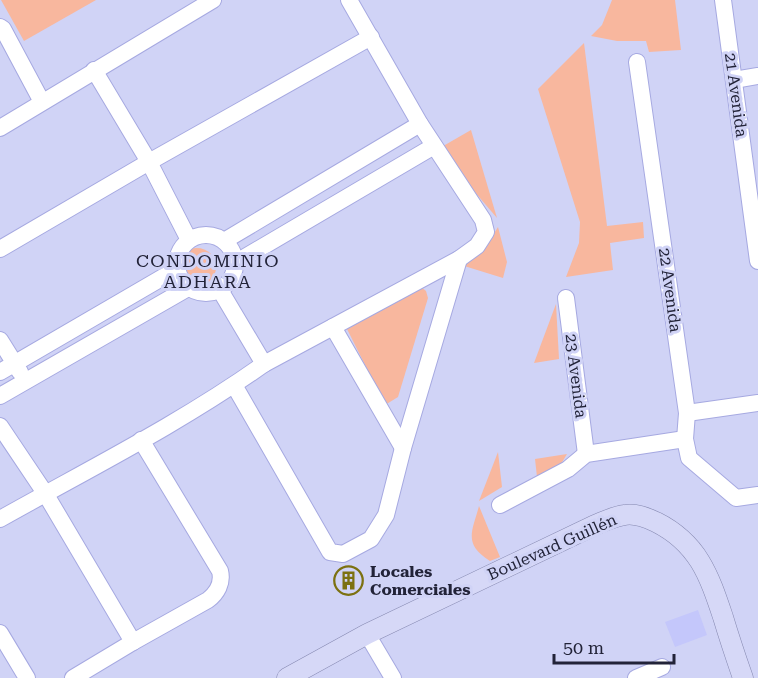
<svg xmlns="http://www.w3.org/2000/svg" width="758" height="678" font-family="'Roboto Serif',serif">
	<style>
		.built { fill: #c4c7fb }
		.green { fill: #f8b79e }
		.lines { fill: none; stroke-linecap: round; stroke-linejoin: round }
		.minor-casing { stroke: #a6a9e1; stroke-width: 18 }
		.major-casing { stroke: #8588b0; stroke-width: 21 }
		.minor { stroke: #fff; stroke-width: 16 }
		.major { stroke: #d6d8f7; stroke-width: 20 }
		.labels { text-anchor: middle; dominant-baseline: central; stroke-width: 6; stroke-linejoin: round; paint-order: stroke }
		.street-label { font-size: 16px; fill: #222338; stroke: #d0d3f6 }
		.poi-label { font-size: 16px; font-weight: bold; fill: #222338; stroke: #d0d3f6; text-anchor: start }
		.neighbourhood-label { font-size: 18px; letter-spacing: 1.5px; fill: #222338; stroke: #d0d3f6 }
	</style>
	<rect width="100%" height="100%" fill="#d0d3f6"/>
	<!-- built -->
	<path class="built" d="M698,610L707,635L675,647L665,622Z"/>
	<!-- green -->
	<g class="green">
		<path d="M1,0H96L24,41Z"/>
		<path d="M612,0H675L681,50L649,52L646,41H617L591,36L602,25Z"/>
		<path d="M584,43L607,226L643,222L644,238L610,243L613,270L566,277L579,243L580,222L538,89Z"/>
		<path d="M471,130L497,218L438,149Z"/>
		<path d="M498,227L507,262L503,278L461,265L487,245Z"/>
		<circle cx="197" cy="267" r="19"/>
		<path d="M421,287L426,291L428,298L398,397L385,405L347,329Z"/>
		<path d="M556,304L559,359L534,363Z"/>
		<path d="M498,452L502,487L479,501Z"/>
		<path d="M567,454L561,464L537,477L535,459Z"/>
		<path d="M479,506L500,557L490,561C463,544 472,532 479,506Z"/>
	</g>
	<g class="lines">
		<defs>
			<g id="minor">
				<path d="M723,0L758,261"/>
				<path d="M0,27L3,29L42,102"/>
				<path d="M637,62L687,413L685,439L689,458L736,498L758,495"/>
				<path d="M94,70L149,162L189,240"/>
				<path d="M734,80L758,76"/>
				<path d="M0,128L213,0"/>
				<circle cx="206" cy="264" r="29"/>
				<path d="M224,241L420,124"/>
				<path d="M0,249L149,162L371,37"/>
				<path d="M235,263L434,146"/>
				<path d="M220,290L264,364"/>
				<path d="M566,298L586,454"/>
				<path d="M333,327L403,448"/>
				<path d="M0,340L20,372"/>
				<path d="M0,372L177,269"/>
				<path d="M234,385L330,552L343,554L371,539L386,515L403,448L459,259"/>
				<path d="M0,396L188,288"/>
				<path d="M687,413L758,403"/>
				<path d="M0,426L45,493L133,642"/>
				<path d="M500,505L568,469L586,454L685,439"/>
				<path d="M0,519C89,469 181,423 264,364L459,259L477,246L486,232L483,220L420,124L349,0"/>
				<path d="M0,633L27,678"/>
				<path d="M367,634L393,678"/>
				<path d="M73,678L133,642L208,600C217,593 223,583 220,571L141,440"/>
				<path d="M636,678L662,667"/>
			</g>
			<path id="major" d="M287,678L367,634L595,525C605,521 615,516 625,515C636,513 647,518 656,522C698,543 709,575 723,617C729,637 736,658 743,678"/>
		</defs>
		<!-- minor casing -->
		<use href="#minor" class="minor-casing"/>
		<!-- major casing -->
		<use href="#major" class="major-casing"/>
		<!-- minor -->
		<use href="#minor" class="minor"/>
		<!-- major -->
		<use href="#major" class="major"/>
	</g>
	<!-- icons -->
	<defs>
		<symbol id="building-ring" viewBox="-11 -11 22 22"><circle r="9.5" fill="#d0d3f6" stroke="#7c7111" stroke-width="1.5"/><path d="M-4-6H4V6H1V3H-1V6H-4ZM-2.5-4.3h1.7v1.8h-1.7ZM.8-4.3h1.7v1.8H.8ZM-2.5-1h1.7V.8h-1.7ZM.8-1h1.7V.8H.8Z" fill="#7c7111"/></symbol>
	</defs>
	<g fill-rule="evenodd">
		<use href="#building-ring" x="332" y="564" width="33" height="33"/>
	</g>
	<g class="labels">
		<!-- street labels -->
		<g class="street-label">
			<text transform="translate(736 95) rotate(82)">21 Avenida</text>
			<text transform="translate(670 290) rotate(82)">22 Avenida</text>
			<text transform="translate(576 376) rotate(83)">23 Avenida</text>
			<text transform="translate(552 547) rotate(-24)">Boulevard Guillén</text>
		</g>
		<!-- poi labels -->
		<g class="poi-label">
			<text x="370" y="571">Locales<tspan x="370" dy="18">Comerciales</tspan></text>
		</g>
		<!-- neighbourhood labels -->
		<g class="neighbourhood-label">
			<text x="208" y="260">CONDOMINIO<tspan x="208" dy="21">ADHARA</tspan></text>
		</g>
	</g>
	<!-- scale -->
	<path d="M554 654v9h120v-9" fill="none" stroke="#222338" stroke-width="3"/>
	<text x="563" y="654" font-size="18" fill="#222338" stroke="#d0d3f6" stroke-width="4.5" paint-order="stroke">50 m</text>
</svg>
